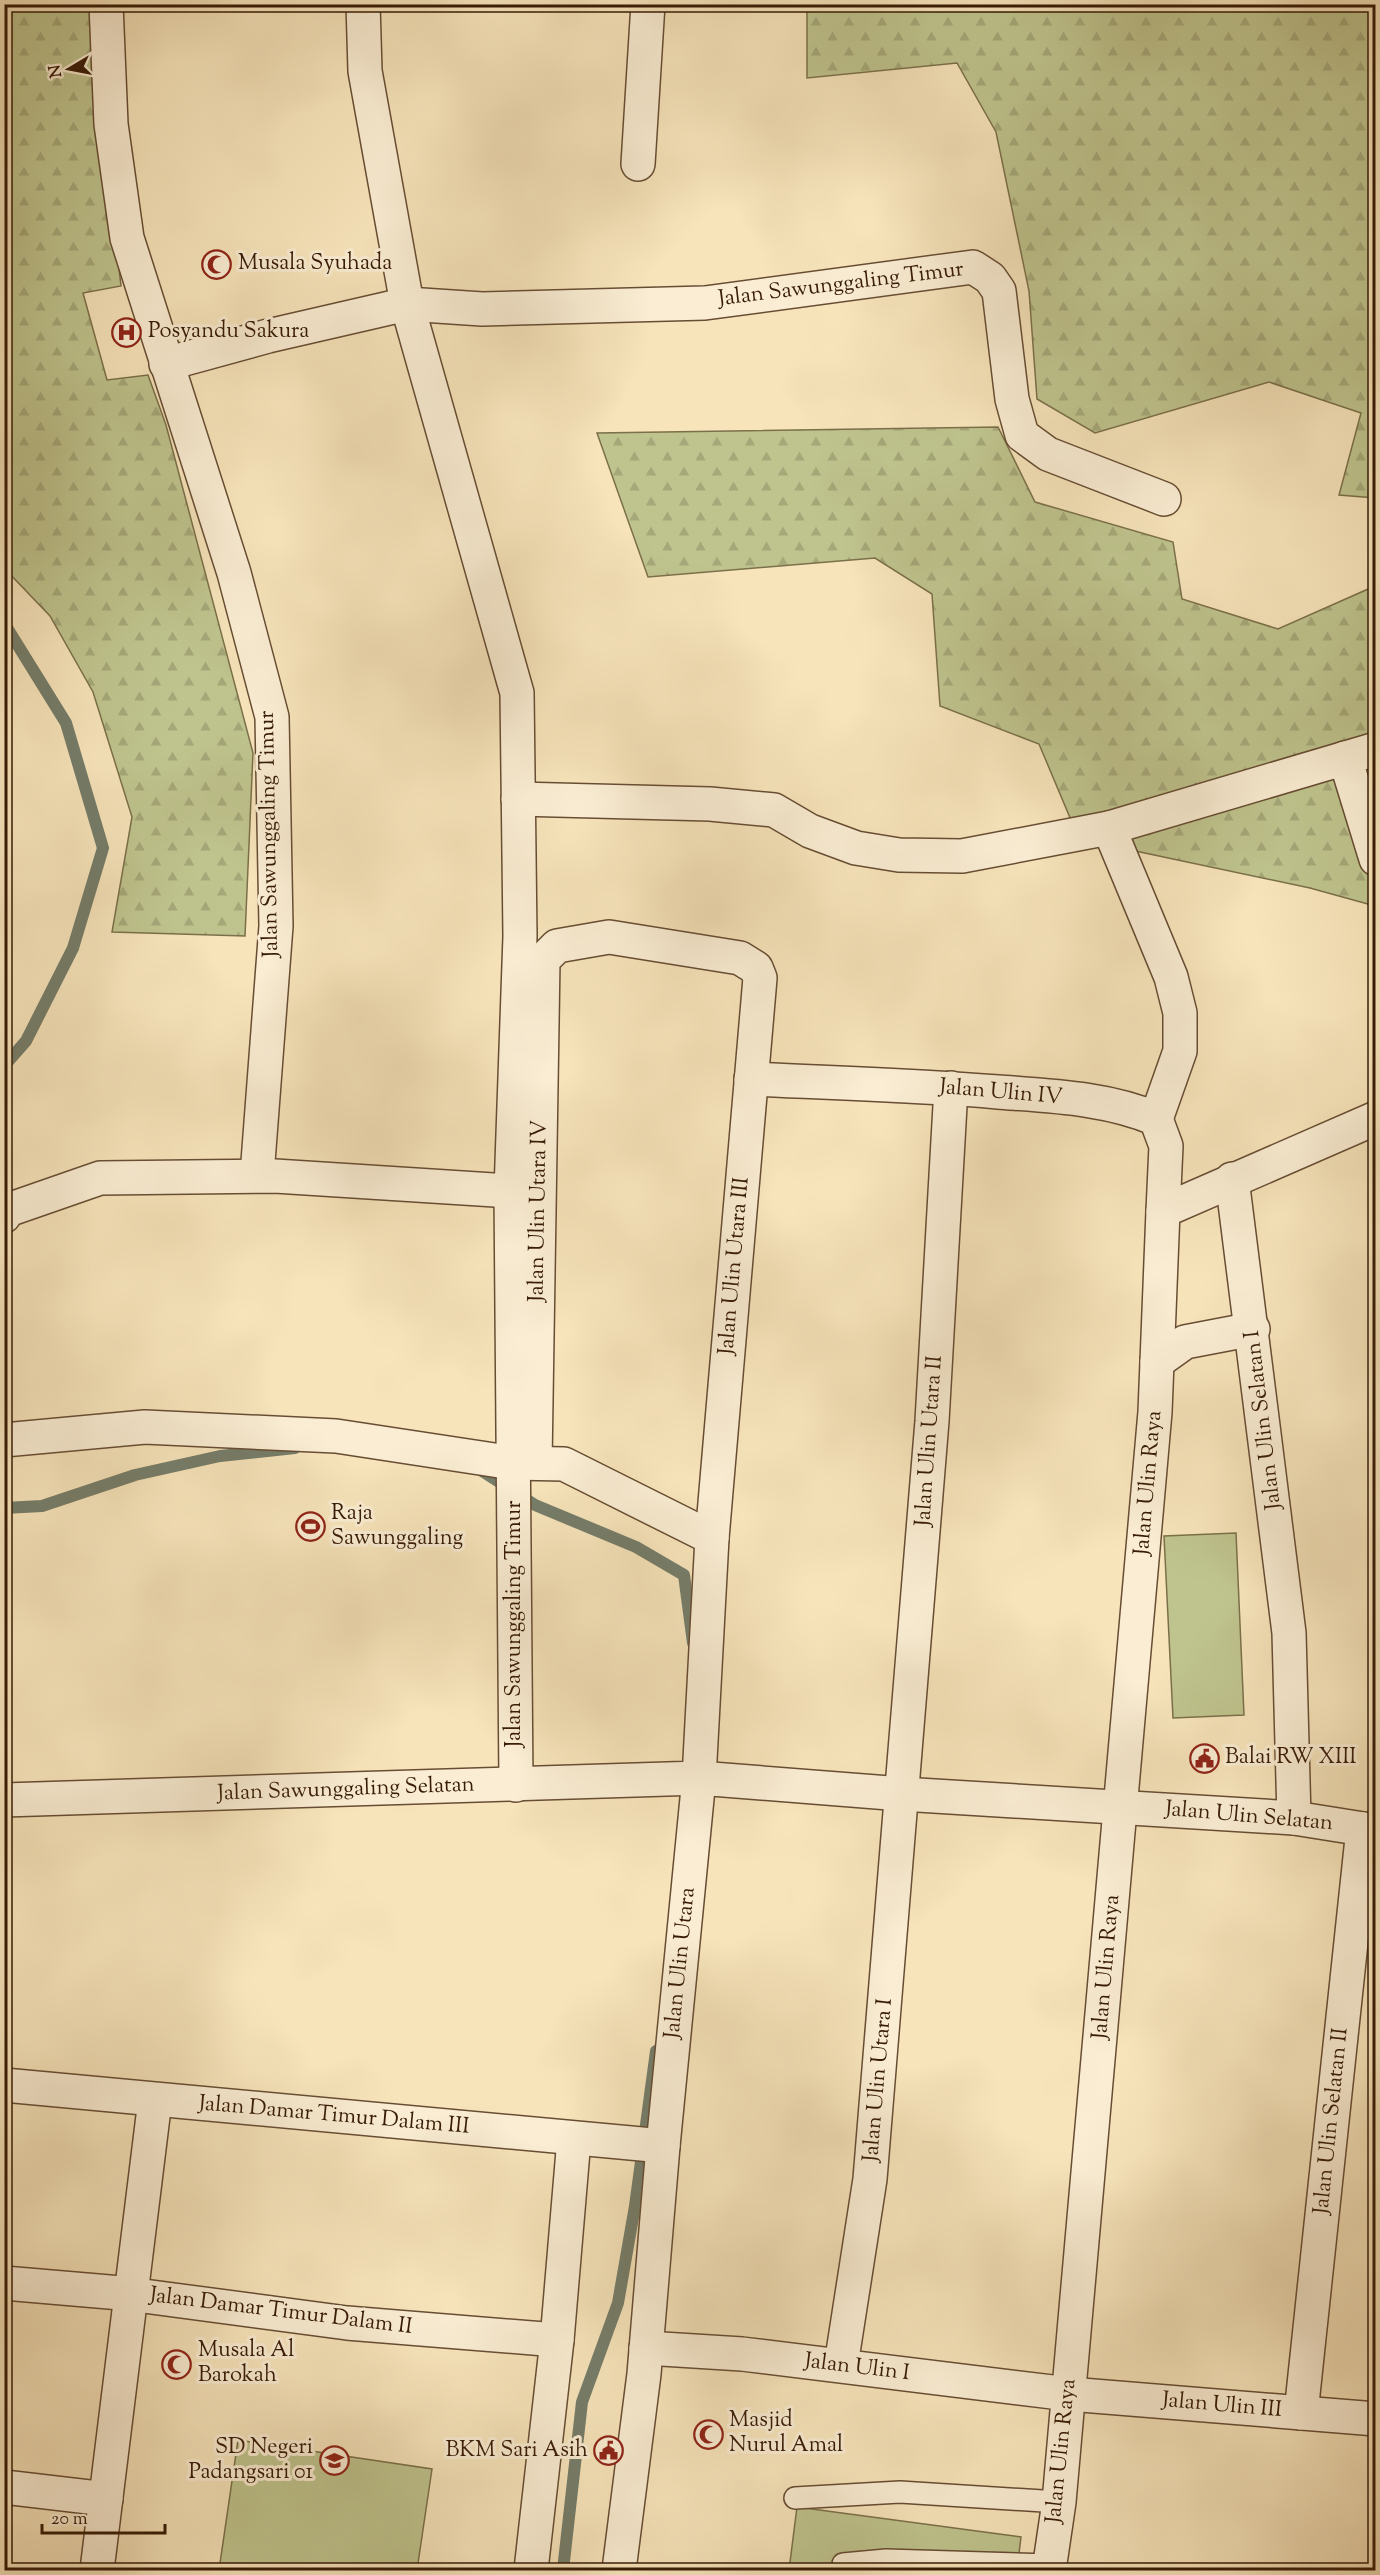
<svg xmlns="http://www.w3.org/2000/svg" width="1380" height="2575" font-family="'Sorts Mill Goudy',serif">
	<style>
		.green { fill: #bfc48e; stroke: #7b704a; stroke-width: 1.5 }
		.forest { fill: url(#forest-firs); stroke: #7b704a; stroke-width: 1.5 }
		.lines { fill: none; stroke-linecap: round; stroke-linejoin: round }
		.stream { stroke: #757d6a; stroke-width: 12 }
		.lane-casing { stroke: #674d33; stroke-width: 24 }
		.street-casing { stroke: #674d33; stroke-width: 36 }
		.lane { stroke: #faedd3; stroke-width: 21 }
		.street { stroke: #faedd3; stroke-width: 33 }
		.labels { text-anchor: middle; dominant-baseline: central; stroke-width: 6; stroke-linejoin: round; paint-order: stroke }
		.poi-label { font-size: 22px; fill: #371b06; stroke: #faedd3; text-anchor: start }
		.street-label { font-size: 22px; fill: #371b06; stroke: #faedd3 }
	</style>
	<defs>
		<pattern id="forest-firs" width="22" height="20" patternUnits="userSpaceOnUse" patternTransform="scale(1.5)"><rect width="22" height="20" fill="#bfc48e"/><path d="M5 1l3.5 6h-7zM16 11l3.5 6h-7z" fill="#a5a879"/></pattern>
	</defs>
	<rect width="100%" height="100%" fill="#f7e4bb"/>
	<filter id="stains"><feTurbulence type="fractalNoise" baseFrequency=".00333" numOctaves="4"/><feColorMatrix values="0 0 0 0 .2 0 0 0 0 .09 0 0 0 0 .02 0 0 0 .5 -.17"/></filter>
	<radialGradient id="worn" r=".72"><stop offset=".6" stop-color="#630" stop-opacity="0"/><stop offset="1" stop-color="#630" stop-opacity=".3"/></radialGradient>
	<!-- green -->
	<g class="green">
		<path d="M1236,1533L1244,1715L1173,1718L1164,1536Z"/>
		<path d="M238,2440L432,2469L417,2570H219Z"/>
		<path d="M797,2507L1021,2537L1017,2570H789Z"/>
	</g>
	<!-- forest -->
	<g class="forest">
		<path d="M5,5H89L121,286L83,293L107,380L148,375L166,425L253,753L245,936L112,932L132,817L93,692L50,616L5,569Z"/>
		<path d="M807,5H1375V498L1339,495L1361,413L1269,382L1095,433L1037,399L1029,291L996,132L957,63L807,78Z"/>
		<path d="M998,427L1035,502L1173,542L1182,599L1278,629L1375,586V906L1310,888L1079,839L1039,744L940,706L932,594L875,558L648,577L597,433Z"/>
	</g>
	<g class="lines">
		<!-- stream -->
		<g class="stream">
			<path d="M4,623L66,723L103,848L73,948L26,1041L4,1066"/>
			<path d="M482,1471L535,1505L636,1547L684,1575L693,1643"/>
			<path d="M4,1508L42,1506L135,1475L220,1456L295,1448"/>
			<path d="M563,2570L582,2402L618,2303L635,2206L656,2051"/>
		</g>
		<defs>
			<g id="lane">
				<path d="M795,2498L900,2492L1059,2502"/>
				<path d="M843,2564L886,2560L1050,2565"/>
			</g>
			<g id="street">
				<path d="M106,4L111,124L127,238L234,573L272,717L276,926L257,1175"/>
				<path d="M363,4L365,71L407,304L517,693L520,936L511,1191L516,1785"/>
				<path d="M638,164L648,4"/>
				<path d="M166,364L268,336L407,304L482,309L705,303L973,267L990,278L999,291L1012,399L1022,435L1048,454L1164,499"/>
				<path d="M1345,758L1376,859"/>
				<path d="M518,799L710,804L774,810L810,831L856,848L899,855L962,856L1109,828L1376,749"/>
				<path d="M1109,828L1171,977L1180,1013V1051L1156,1119"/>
				<path d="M751,1079C833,1083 916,1085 998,1092C1050,1096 1108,1098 1156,1119L1166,1146L1163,1211"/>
				<path d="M1232,1179L1289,1633L1294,1818"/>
				<path d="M4,1216L8,1210L100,1178L275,1176L511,1191"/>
				<path d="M1157,1362L1185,1342L1253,1329"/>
				<path d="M4,1440L145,1427L336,1436L513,1463L564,1464L712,1538"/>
				<path d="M4,1800L699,1778L712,1538L760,978L756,968L740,958L609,937L557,946L543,960L535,1462"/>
				<path d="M4,2085L663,2146"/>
				<path d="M4,2283L121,2293L347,2323L557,2340"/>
				<path d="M646,2348L742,2354L1069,2394L1376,2419"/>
				<path d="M841,2365L870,2179L932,1421L951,1088"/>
				<path d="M1301,2413L1363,1829"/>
				<path d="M4,2487L106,2499"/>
				<path d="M97,2570L155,2100"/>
				<path d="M531,2570L557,2340L574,2139"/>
				<path d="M619,2570L644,2374L663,2146L699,1778L902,1794L1294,1818L1376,1831"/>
				<path d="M1049,2570L1059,2502L1155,1412L1163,1211L1376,1118"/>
			</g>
		</defs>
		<!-- lane casing -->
		<use href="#lane" class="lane-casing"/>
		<!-- street casing -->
		<use href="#street" class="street-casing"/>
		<!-- lane -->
		<use href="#lane" class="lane"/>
		<!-- street -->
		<use href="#street" class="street"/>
	</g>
	<!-- icons -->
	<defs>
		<symbol id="mosque-ring" viewBox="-11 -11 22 22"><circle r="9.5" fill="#faedd3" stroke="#8f2418" stroke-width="1.5"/><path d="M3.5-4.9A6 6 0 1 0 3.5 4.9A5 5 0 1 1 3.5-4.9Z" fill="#8f2418"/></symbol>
		<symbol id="hospital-ring" viewBox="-11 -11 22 22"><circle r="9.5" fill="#faedd3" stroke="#8f2418" stroke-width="1.5"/><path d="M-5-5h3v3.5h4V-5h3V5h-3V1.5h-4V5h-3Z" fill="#8f2418"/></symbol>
		<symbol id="stadium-ring" viewBox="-11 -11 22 22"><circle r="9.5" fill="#faedd3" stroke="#8f2418" stroke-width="1.5"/><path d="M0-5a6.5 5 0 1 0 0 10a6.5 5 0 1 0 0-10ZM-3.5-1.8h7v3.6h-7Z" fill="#8f2418"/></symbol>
		<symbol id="civic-ring" viewBox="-11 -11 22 22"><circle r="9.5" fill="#faedd3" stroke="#8f2418" stroke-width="1.5"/><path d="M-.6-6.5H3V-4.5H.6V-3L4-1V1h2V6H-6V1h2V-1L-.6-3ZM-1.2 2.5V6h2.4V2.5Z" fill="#8f2418"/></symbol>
		<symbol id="school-ring" viewBox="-11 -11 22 22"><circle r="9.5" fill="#faedd3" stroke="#8f2418" stroke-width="1.5"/><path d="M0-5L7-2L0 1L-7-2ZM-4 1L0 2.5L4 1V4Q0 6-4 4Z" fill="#8f2418"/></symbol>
	</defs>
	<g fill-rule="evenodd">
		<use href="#mosque-ring" x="200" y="248" width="33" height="33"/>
		<use href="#hospital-ring" x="110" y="316" width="33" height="33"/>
		<use href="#stadium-ring" x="294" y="1510" width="33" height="33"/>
		<use href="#civic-ring" x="1188" y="1742" width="33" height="33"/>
		<use href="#mosque-ring" x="160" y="2348" width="33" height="33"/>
		<use href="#mosque-ring" x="692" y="2418" width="33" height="33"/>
		<use href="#civic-ring" x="592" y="2434" width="33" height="33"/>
		<use href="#school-ring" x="318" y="2444" width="33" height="33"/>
	</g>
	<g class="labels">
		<!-- poi labels -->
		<g class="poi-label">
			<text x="238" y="264">Musala Syuhada</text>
			<text x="148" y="332">Posyandu Sakura</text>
			<text x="331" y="1514">Raja<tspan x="331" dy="25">Sawunggaling</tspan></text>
			<text x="1225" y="1758">Balai RW XIII</text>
			<text x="198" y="2351">Musala Al<tspan x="198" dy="25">Barokah</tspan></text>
			<text x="729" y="2421">Masjid<tspan x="729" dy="25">Nurul Amal</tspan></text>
			<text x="313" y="2448" text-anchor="end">SD Negeri<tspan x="313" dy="25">Padangsari 01</tspan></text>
			<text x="588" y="2451" text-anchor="end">BKM Sari Asih</text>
		</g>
		<!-- street labels -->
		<g class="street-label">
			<text transform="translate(841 285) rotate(-7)">Jalan Sawunggaling Timur</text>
			<text transform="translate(270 834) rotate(-91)">Jalan Sawunggaling Timur</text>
			<text transform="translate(1001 1093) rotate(5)">Jalan Ulin IV</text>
			<text transform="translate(539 1211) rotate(-89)">Jalan Ulin Utara IV</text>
			<text transform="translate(735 1266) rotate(-85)">Jalan Ulin Utara III</text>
			<text transform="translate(1264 1420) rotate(-97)">Jalan Ulin Selatan I</text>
			<text transform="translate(930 1441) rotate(-86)">Jalan Ulin Utara II</text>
			<text transform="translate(1149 1483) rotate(-85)">Jalan Ulin Raya</text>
			<text transform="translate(515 1624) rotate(-90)">Jalan Sawunggaling Timur</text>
			<text transform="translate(346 1790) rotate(-2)">Jalan Sawunggaling Selatan</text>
			<text transform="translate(1249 1817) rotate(5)">Jalan Ulin Selatan</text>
			<text transform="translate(681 1963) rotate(-84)">Jalan Ulin Utara</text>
			<text transform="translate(1107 1967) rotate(-85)">Jalan Ulin Raya</text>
			<text transform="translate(879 2080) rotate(-85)">Jalan Ulin Utara I</text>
			<text transform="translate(334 2116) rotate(5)">Jalan Damar Timur Dalam III</text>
			<text transform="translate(1332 2121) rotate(-84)">Jalan Ulin Selatan II</text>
			<text transform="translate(281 2312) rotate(7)">Jalan Damar Timur Dalam II</text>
			<text transform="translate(857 2368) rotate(7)">Jalan Ulin I</text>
			<text transform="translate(1222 2406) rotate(5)">Jalan Ulin III</text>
			<text transform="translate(1062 2451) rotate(-84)">Jalan Ulin Raya</text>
		</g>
	</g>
	<!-- margin -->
	<rect width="1380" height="2575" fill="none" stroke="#f7e4bb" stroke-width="24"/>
	<rect x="6" y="6" width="1368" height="2563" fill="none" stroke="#371b06" stroke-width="3"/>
	<rect x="12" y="12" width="1356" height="2551" fill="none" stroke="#371b06" stroke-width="1.5"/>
	<!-- north arrow -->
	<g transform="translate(69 69) rotate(260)" stroke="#faedd3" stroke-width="4.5" paint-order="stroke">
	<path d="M0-4.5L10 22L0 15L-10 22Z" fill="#371b06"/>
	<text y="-9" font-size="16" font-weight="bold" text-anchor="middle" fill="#371b06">N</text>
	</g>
	<!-- scale -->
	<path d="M42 2524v9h123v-9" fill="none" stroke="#371b06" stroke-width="3"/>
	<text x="51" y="2524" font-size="18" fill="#371b06" stroke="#faedd3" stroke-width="4.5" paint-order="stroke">20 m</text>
	<rect width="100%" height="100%" filter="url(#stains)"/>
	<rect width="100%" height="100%" fill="url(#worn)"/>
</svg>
